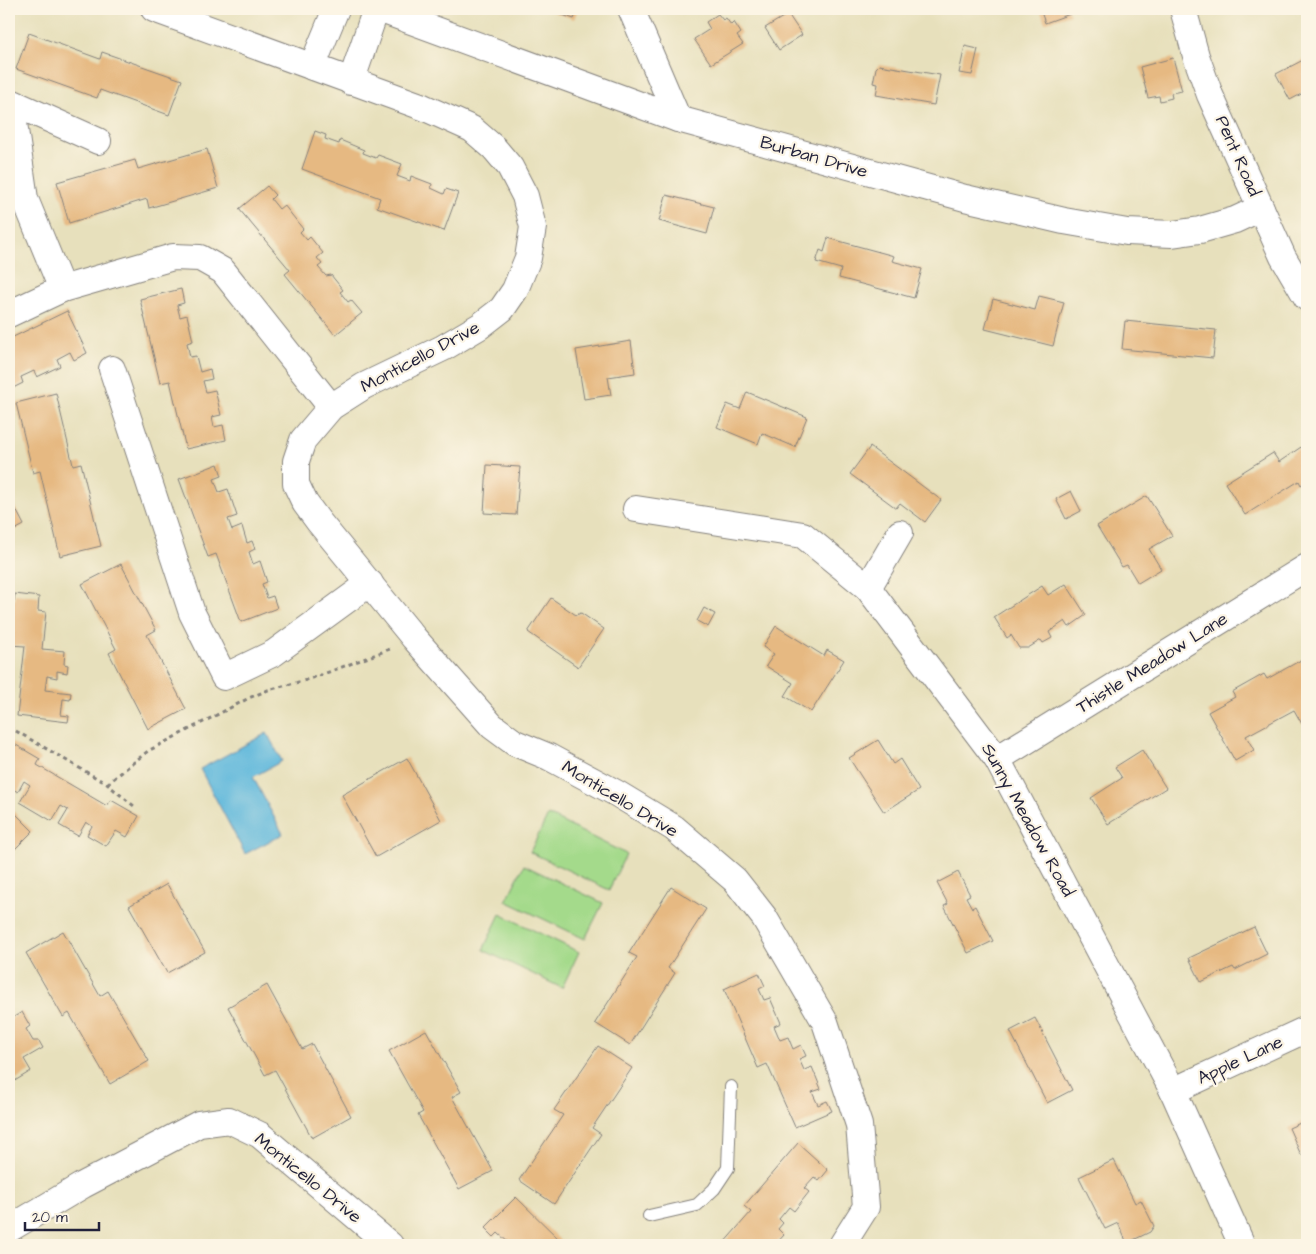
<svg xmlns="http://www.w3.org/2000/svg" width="1316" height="1254" font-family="'Architects Daughter',sans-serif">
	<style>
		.green { fill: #a4da8b; stroke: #637e63 }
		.water { fill: #5db7db; stroke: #406c8b }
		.building { fill: #e6b982 }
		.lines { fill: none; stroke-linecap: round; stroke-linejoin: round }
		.lane-casing { stroke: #84817c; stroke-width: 14 }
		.street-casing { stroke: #84817c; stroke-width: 28 }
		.path { stroke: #84817c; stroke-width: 3; stroke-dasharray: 4 4; stroke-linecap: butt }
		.lane { stroke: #fff; stroke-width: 12 }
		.street { stroke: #fff; stroke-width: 26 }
		.labels { text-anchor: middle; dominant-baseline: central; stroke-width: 4.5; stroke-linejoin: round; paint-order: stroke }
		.street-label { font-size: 18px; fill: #22223b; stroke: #fcf5e5 }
	</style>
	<rect width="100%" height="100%" fill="#fcf5e5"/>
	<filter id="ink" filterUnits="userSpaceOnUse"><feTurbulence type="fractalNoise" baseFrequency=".02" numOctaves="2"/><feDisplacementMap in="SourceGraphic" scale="10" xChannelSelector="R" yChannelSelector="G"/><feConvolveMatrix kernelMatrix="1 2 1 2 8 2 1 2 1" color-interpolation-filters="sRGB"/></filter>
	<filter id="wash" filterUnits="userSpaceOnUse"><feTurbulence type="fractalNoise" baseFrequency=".0096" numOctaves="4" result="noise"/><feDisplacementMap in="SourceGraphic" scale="20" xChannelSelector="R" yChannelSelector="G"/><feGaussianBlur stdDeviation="1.12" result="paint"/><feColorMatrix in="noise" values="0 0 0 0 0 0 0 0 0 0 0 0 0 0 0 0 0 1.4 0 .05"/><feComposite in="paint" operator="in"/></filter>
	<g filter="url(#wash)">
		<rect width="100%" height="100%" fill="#e7e0bc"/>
		<!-- green -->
		<g class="green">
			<path d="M548,815L626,854L609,890L530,852Z"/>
			<path d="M524,865L603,903L585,939L506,901Z"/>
			<path d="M500,914L579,952L562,988L483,950Z"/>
		</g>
		<!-- water -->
		<path class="water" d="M267,733L282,761L253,777L283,834L245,854L200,769Z"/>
		<g id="blocks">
			<!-- building -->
			<g class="building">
				<path d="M545,9H578L574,19Z"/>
				<path d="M1040,9H1067L1070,14L1045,23Z"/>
				<path d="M718,14L723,20L726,18L731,25L734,22L741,33L737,36L743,44L711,64L694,39L710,29L706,22Z"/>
				<path d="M788,14L802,35L779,50L765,28Z"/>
				<path d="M29,33L100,59L102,52L182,80L169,115L100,90L97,98L16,69Z"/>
				<path d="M965,46L978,49L972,75L959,73Z"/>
				<path d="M1173,58L1182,91L1171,93L1172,98L1160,101L1159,96L1148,98L1140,67Z"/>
				<path d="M1307,58V91L1290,100L1276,74Z"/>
				<path d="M879,65L940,75L934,105L876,95L878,84L873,83L876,68Z"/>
				<path d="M315,131L326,135L325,139L339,144L340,140L364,150L363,153L376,158L378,155L402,164L397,176L410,181L411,176L432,184L431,188L444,194L446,189L458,193L444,231L377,207L380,198L302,169Z"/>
				<path d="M207,149L218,188L149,208L147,199L69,223L57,182L135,160L138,169Z"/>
				<path d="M267,186L275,195L271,199L279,209L284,205L303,229L300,232L307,240L310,237L323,253L317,258L322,264L318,267L326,276L331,275L343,290L340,292L348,302L351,300L362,313L335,335L285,274L290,270L239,209Z"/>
				<path d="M666,195L714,207L707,234L659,221Z"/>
				<path d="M828,238L894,256L892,261L922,269L914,298L839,278L841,269L816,262L820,250L824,252Z"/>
				<path d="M181,289L184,303L177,305L180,317L187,315L193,341L187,343L190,357L196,356L200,372L210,369L212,379L203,381L206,392L215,390L221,415L212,417L214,427L223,425L226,440L186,449L170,381L160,383L140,299Z"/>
				<path d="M1039,296L1064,302L1053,346L985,329L993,299L1035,310Z"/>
				<path d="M67,311L87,353L74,360L70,352L57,359L60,366L37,377L34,371L21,377L23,383L9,390V339Z"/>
				<path d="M1125,321L1216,330L1213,358L1122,349Z"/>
				<path d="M631,341L635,373L608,377L611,395L584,399L576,350Z"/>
				<path d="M747,392L807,417L795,447L762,433L758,444L717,427L727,404L740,409Z"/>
				<path d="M56,393L73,465L81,463L101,546L60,556L40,471L33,473L16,403Z"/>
				<path d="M1307,443V481L1301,485L1299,481L1245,515L1225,483L1273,453L1279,462Z"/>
				<path d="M870,447L941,500L925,522L900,503L896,508L850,474Z"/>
				<path d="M218,464L222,476L214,479L219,492L228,489L237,516L228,519L232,530L242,526L247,543L252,541L255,549L249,552L253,564L260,561L267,582L262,584L267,598L273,596L277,608L241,622L216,554L208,557L179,479Z"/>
				<path d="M487,465L520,467L516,515L484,513Z"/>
				<path d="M1071,491L1081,511L1066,519L1056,499Z"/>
				<path d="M9,496L24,525L9,533Z"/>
				<path d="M1147,496L1172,536L1149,549L1161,569L1138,583L1127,565L1122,567L1097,526Z"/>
				<path d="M121,564L156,630L147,635L186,709L148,729L109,653L116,649L82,584Z"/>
				<path d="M1066,584L1086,615L1069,627L1065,621L1049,632L1052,638L1043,643L1041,640L1028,648H1019L1011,635L1007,638L994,617L1042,586L1048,595Z"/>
				<path d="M15,594L39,597L38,611L46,612L42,649L65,651L64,664L68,665L67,673L57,671V678L47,676L45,690L71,693L70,700L63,699L61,715L69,716L68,722L17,716L25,646L9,645V600L14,601Z"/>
				<path d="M551,598L576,615L581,613L604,629L578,667L528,632Z"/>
				<path d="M704,608L715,614L708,627L697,621Z"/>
				<path d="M776,626L824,656L827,650L844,660L811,712L785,696L793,683L766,666L774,654L763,647Z"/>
				<path d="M1301,660L1307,672V721L1302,724L1294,710L1246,736L1254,750L1235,761L1208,712L1235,697L1232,692L1264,674L1267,679Z"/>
				<path d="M878,740L893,764L900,759L919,790L884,812L849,758Z"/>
				<path d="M11,742L40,759L37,765L107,806L111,800L139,816L127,837L116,831L106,846L87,835L92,826L86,822L78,836L59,825L68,810L61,806L52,821L20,802L30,785L24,781L18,792L9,787V777L11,773L9,772V746Z"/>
				<path d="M1142,750L1166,788L1108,824L1091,798L1122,778L1115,767Z"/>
				<path d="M407,758L441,820L376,857L342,795Z"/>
				<path d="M9,807L33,831L11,853L9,850Z"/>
				<path d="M958,872L970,895L966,897L972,908L975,906L993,941L968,953L944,906L948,904L937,883Z"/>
				<path d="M167,884L205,952L167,973L129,906Z"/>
				<path d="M671,887L706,909L668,968L675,973L630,1045L595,1023L637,957L629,953Z"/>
				<path d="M1254,927L1267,954L1235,970L1233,967L1201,982L1189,958Z"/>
				<path d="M63,931L100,996L108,991L149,1061L110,1084L69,1013L63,1017L26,953Z"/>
				<path d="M759,973L765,986L759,989L764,1000L770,998L781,1023L774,1026L780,1040L788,1037L793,1049L801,1045L806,1056L799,1059L804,1070L812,1067L821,1089L812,1092L818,1105L827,1101L832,1111L795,1127L767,1064L758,1068L724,989Z"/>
				<path d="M267,985L302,1049L312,1044L351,1116L312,1138L275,1070L265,1075L228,1007Z"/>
				<path d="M22,1012L30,1026L26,1029L33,1041H39L43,1048L24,1059L31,1071L13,1082L9,1075V1020Z"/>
				<path d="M1035,1018L1072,1090L1047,1103L1010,1031Z"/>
				<path d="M426,1030L461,1092L452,1097L493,1171L459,1189L418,1115L423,1112L389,1051Z"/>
				<path d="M598,1046L632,1068L592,1128L601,1134L554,1204L519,1180L563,1115L554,1110Z"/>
				<path d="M1307,1120V1152L1301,1155L1289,1128Z"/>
				<path d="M798,1143L828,1170L819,1181L814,1177L804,1188L809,1192L794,1211L789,1207L779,1219L783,1223L778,1229L784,1235L775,1245L770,1244L769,1245H722L751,1212L744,1206Z"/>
				<path d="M1114,1160L1135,1203L1141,1200L1154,1226L1150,1232L1127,1243L1118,1223L1105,1229L1079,1177Z"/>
				<path d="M516,1197L565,1245H511L498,1233L494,1237L485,1228Z"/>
			</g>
		</g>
	</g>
	<g filter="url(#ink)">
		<use href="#blocks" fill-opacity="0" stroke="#84817c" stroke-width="1"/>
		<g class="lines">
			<defs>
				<path id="lane" d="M649,1216L697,1205L714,1189L728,1168L731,1087"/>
				<g id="street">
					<path d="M154,9L423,107L472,129L494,148L510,167L525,196L533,227L528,258L515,290L502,309L480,326L443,348L364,386L331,407L303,440L296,461V484L305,503L319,522L414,638L492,726L515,743L549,757L616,793L674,828L735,880L764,917L825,1022L859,1125L866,1207L842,1245"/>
					<path d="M379,9L678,119L965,198L1064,221L1127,232L1172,234L1200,230L1235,220L1261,208"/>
					<path d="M631,9L678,119"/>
					<path d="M1183,9L1196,56L1210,95L1283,257L1307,298"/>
					<path d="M312,67L336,9"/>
					<path d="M351,82L376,9"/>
					<path d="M62,289L25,199L11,102L98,141"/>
					<path d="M9,314L62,289L173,257L200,258L223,271L331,407"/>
					<path d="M112,369L192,613L224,677L274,653L370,583"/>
					<path d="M636,509L803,535L868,588L997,759L1173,1091L1242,1245"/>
					<path d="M868,588L900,533"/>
					<path d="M997,759L1307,567"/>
					<path d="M1173,1091L1307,1029"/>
					<path d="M9,1229L83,1185L199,1124L229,1120L260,1135L390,1245"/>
				</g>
			</defs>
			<!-- lane casing -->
			<use href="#lane" class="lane-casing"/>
			<!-- street casing -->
			<use href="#street" class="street-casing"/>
			<!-- path -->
			<g class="path">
				<path d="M9,727L107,784L134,806"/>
				<path d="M107,784L148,751L249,698L268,690L310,679L390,649"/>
			</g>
			<!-- lane -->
			<use href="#lane" class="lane"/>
			<!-- street -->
			<use href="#street" class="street"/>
		</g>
	</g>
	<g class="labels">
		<!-- street labels -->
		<g class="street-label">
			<text transform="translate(1238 156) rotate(66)">Pent Road</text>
			<text transform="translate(814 157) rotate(16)">Burban Drive</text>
			<text transform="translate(420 357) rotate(-28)">Monticello Drive</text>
			<text transform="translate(1152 663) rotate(-32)">Thistle Meadow Lane</text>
			<text transform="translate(620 799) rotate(31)">Monticello Drive</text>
			<text transform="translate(1028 820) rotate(61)">Sunny Meadow Road</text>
			<text transform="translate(1240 1060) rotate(-25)">Apple Lane</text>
			<text transform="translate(308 1178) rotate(39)">Monticello Drive</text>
		</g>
	</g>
	<!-- margin -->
	<rect width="1316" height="1254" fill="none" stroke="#fcf5e5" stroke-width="30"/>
	<!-- scale -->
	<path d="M25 1222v8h74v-8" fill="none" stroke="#22223b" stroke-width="2.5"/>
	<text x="32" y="1222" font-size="15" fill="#22223b" stroke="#fcf5e5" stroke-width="4" paint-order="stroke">20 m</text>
</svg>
